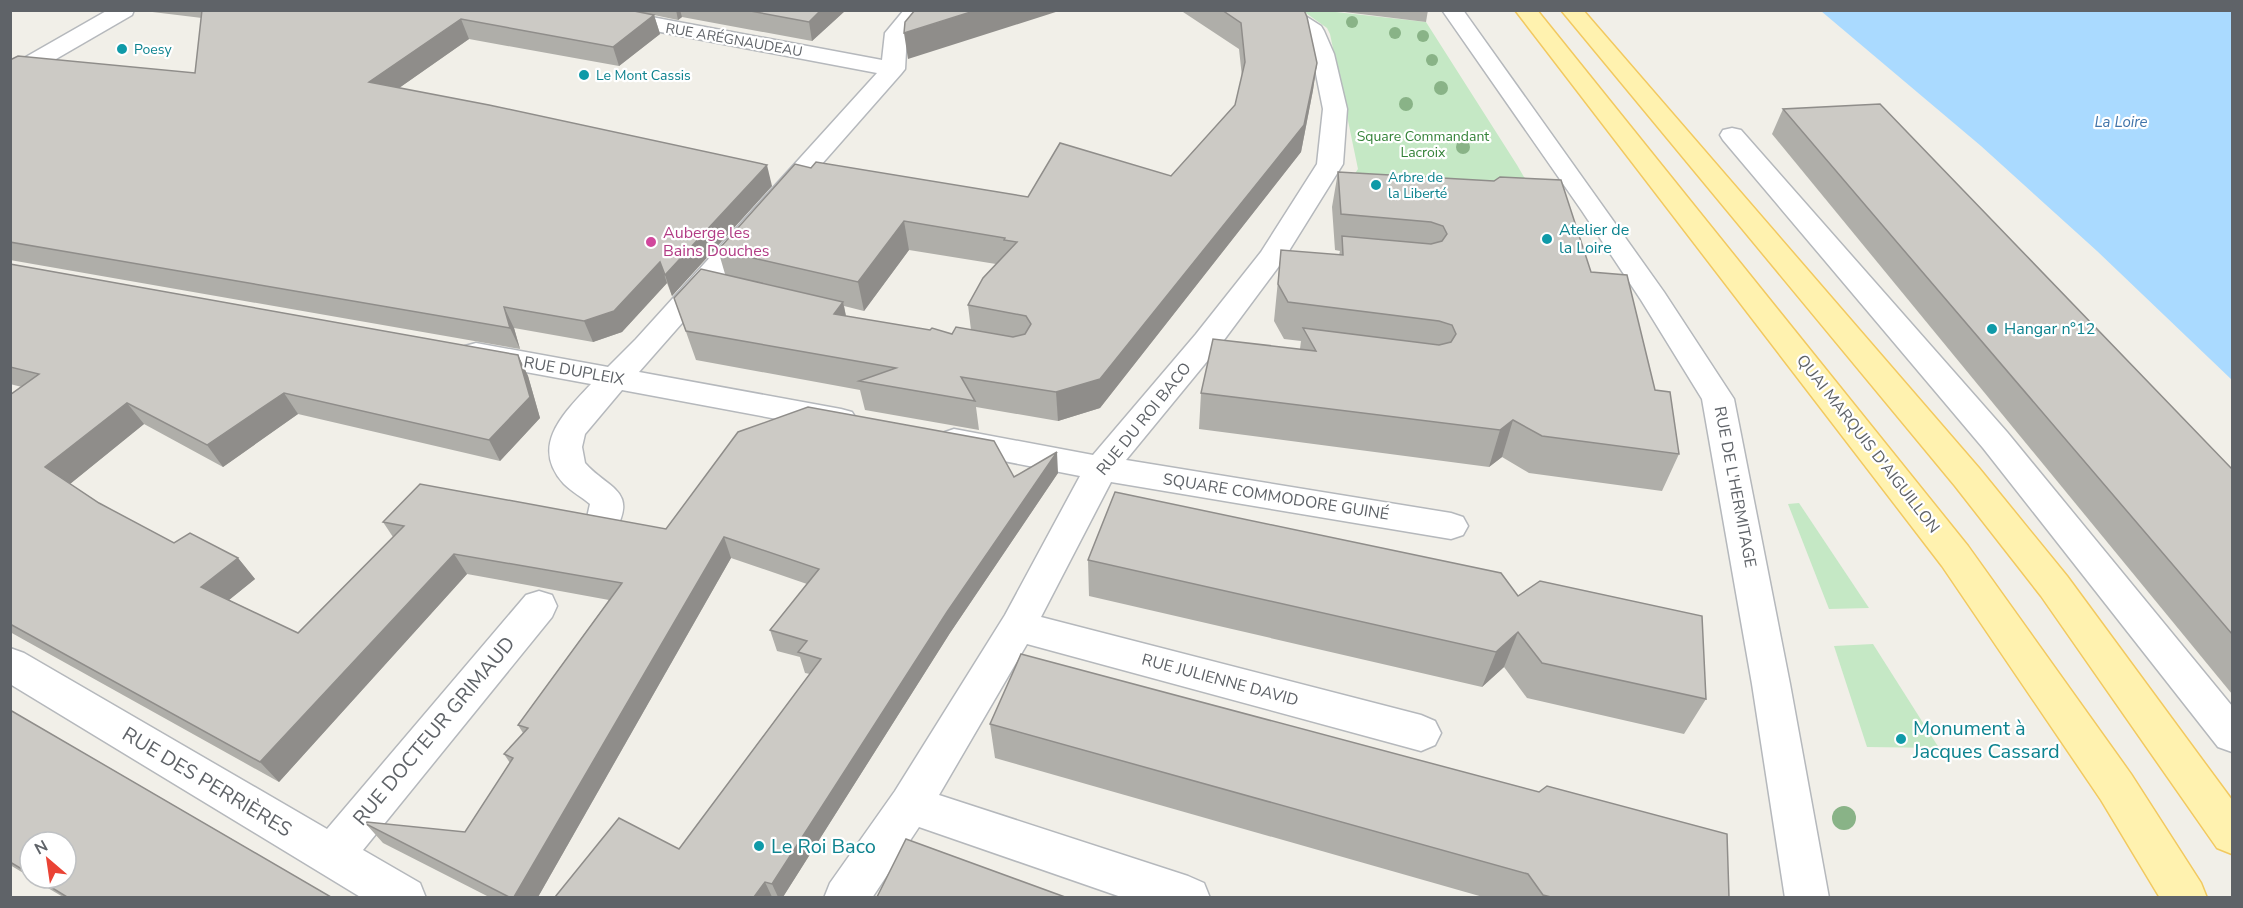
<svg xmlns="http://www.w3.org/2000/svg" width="2243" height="908" font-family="'Nunito Sans',sans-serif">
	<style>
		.green { fill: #c5e8c5 }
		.water { fill: #aadaff }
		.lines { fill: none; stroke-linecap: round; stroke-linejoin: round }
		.minor-casing { stroke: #b5b8bc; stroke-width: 3 }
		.major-casing { stroke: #f2c960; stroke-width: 3 }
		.minor { fill: #fff; fill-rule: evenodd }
		.major { fill: #fff2af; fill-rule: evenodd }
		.tree { fill: #89b387 }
		.wall { fill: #afaea9; fill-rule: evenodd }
		.shaded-wall { fill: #8f8d8a }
		.building { fill: #cccac5; stroke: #8f8d8a; stroke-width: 1.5 }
		.culture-dot { fill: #0f9aa8; stroke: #fff; stroke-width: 2 }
		.hotel-dot { fill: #d1479c; stroke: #fff; stroke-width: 2 }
		.labels { text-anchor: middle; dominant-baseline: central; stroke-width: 4.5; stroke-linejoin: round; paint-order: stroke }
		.far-street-label { font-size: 14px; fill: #5f6368; stroke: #fff }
		.far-culture-label { font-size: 14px; fill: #0d838f; stroke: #fff; text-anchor: start }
		.far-park-label { font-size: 14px; fill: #348238; stroke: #fff }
		.far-water-label { font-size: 15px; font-style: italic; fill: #4174aa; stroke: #fff }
		.culture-label { font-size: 16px; fill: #0d838f; stroke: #fff; text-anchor: start }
		.hotel-label { font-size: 16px; fill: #b23c85; stroke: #fff; text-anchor: start }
		.street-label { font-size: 16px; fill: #5f6368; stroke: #fff }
		.near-culture-label { font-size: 20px; fill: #0d838f; stroke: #fff; text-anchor: start }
		.near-street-label { font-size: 20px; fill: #5f6368; stroke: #fff }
	</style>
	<rect width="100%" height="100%" fill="#f1efe8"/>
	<!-- green -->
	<g class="green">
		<path d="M1303,11H1327L1426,22L1517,165L1539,203L1464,215L1332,207L1358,169L1330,34L1327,28Z"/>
		<path d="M1799,503L1869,608L1829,609L1788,504Z"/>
		<path d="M1873,644L1939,748L1867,747L1834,646Z"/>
	</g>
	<!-- water -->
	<path class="water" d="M1821,11H2232V380L2097,251L1981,146Z"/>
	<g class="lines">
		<defs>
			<g id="minor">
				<path d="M108,10H134L132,15L18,81L10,83V66Z"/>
				<path d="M566,10H614L882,60L885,33L904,10H926L907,34L905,69L901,74L639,372L841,409L852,412L857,420L852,428L841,431L622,390L585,434L582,447L585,463C608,489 638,490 615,531L603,535L591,531L586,522L590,504C582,497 572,492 564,484C529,446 564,413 591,384L476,363L465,360L461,353L465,346L476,343L608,367L636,339L877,73L576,16L568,15Z"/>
				<path d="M1270,10H1296L1321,26L1324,31L1334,54L1347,109L1343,164L1282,262L1218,348L1126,460L1451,513L1463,517L1468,526L1463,535L1451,539L1111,482L1041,617L1421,715L1435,721L1441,733L1435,745L1421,751L1027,644L939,795L1188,876L1204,883L1210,898H1124L919,827L872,898H824L830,883L895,791L1005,615L1080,476L942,449L938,441L942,433L954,429L1093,455L1196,334L1261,252L1317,164L1323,109L1312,54L1303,35Z"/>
				<path d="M1442,10H1463L1664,292L1734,399L1790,684L1829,898H1785L1752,684L1702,399L1641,300L1582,211Z"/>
				<path d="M1732,128L1741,130L2007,432L2232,706V752L2218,747L1983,448L1723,140L1720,135L1723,130Z"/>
				<path d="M539,591L552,595L557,606L552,617L363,850L420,883L426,898H362L10,684V648L24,653L327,829L526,595Z"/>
			</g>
			<g id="major">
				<path d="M1515,10H1537L1968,546L2131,774L2201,883L2207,898H2160L2101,800L1942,566Z"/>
				<path d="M1561,10H1583L1979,468L2067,576L2232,800V854L2217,848L2041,596L1955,486Z"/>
			</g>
		</defs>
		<!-- minor casing -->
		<use href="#minor" class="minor-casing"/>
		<!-- major casing -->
		<use href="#major" class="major-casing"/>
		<!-- minor -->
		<use href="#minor" class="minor"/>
		<!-- major -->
		<use href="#major" class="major"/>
	</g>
	<!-- trees -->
	<g class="tree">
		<circle cx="1352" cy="22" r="6"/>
		<circle cx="1395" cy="33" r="6"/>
		<circle cx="1423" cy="36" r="6"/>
		<circle cx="1432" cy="60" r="6"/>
		<circle cx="1441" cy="88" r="7"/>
		<circle cx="1406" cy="104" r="7"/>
		<circle cx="1463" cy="147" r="7"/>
		<circle cx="1844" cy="818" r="12"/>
	</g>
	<!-- wall -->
	<g class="wall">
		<path d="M136,10H846L812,41L682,17L678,20L654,15L660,34L619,66L469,39L399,88L772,186L672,296L667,283L622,332L593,342L514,328L520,349L10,260V60L195,73L202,18Z"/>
		<path d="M1180,10H1304L1317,63L1313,90L1301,152L1100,408L1058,421L976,407L979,430L865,410L860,390L696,360L674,298L725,274L718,250L811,168L1028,197L1171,176L1235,105L1242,77L1239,49ZM909,250L996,264L968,305L971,330L952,334L846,316L844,306L864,311Z"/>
		<path d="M1328,10H1428L1426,22Z"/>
		<path d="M1783,109L2232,469V694L1772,134Z"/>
		<path d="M1338,172L1591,272L1655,390L1679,454L1662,491L1529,473L1502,457L1489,467L1199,429L1201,393L1300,349L1301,341L1284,339L1274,321L1281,250L1339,255L1340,251L1335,250L1332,207Z"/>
		<path d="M10,264L518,355L528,376L540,418L500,461L298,414L223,467L144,424L70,484L99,503L174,543L238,558L255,579L229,600L298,633L393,537L383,522L666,529L1014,477L1058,473L950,633L783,897H555L679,849L810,674L805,673L800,657L777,651L770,630L807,584L731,558L538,897H489L383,843L366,824L465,832L510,763L504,754L523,733L518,725L609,600L467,574L279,782L10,632V395L22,387L10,384Z"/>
		<path d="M1088,560L1518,596L1706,699L1684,734L1527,698L1504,667L1482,687L1089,596Z"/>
		<path d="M10,710L331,897H63L31,878H66L30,842V877L10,865Z"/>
		<path d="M990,724L1729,897H1483L995,758Z"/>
	</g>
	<!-- shaded-wall -->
	<g class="shaded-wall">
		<path d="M676,10H680L682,17L678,20Z"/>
		<path d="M821,10H846L812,41L809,22Z"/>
		<path d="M977,10H1062L908,59L904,33Z"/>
		<path d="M654,15L660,34L619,66L613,47Z"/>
		<path d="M461,19L469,39L379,102L369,82Z"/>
		<path d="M1317,63L1313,90L1301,152L1100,408L1058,421L1056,392Z"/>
		<path d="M767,165L772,186L672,296L665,275Z"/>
		<path d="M904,221L909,250L864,311L858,282Z"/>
		<path d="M660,262L667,283L622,332L593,342L584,321Z"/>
		<path d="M843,302L849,331L834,314Z"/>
		<path d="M504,307L514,328L520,349L510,328Z"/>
		<path d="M518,355L528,376L540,418L500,461L489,440Z"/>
		<path d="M284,393L298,414L223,467L207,445Z"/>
		<path d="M127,403L144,424L65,488L45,467Z"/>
		<path d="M1513,420L1502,457L1489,467L1500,430Z"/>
		<path d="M1057,452L1058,473L950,633L783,897H778L772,884L947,612Z"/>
		<path d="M724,537L731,558L538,897H514Z"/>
		<path d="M454,554L467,574L279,782L260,762Z"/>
		<path d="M238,558L255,579L219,608L201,587Z"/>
		<path d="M1518,632L1504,667L1482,687L1496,652Z"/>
		<path d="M765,882L772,897H754Z"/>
	</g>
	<!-- building -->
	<g class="building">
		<path d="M202,10H629L654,15L613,47L461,19L369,82L489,105L767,165L665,275L660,262L614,311L584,321L504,307L510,328L10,242V60L18,56L195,73Z"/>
		<path d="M745,10H821L809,22Z"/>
		<path d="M915,10H977L904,33L905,22Z"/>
		<path d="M1222,10H1304L1307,17L1317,63L1304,125L1100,379L1056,392L961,377L975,401L859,381L896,368L686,331L674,298L701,269L843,302L834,314L930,330L932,328L952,334L956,327L1013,337L1025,334L1031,324L1026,316L968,305L983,278L1017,242L1004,240L1005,238L904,221L858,282L718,250L795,164L811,168L816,162L1028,197L1060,143L1171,176L1235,105L1245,62L1241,23Z"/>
		<path d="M1880,104L2232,469V634L1783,109Z"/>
		<path d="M1338,172L1494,181L1500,177L1561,180L1591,272L1627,275L1655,390L1670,392L1679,454L1542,436L1513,420L1500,430L1201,393L1213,339L1316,351L1303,328L1439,345L1451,342L1456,334L1452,325L1439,321L1288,302L1278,284L1281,250L1343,255L1342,236L1431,244L1442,241L1447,234L1443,226L1431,222L1341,214Z"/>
		<path d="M10,264L518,355L530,397L489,440L284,393L207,445L127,403L45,467L99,503L174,543L190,533L238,558L201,587L298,633L404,526L383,522L420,484L666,529L738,432L808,407L994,441L1014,477L1057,452L947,612L772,884L765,882L754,897H555L619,818L679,849L821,659L798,652L807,641L770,630L819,569L724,537L514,897H509L366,824L367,822L465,832L513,758L504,754L528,728L518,725L622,583L454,554L260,762L10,624V395L39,374L10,367Z"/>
		<path d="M1115,492L1501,573L1518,596L1540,581L1702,616L1706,699L1542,663L1518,632L1496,652L1088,560Z"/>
		<path d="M1021,654L1539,792L1547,786L1727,834L1729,897H1551L1543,895L1528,874L990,724Z"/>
		<path d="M10,710L331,897H67L36,878H66V842H30V874L10,862Z"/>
		<path d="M906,839L1065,897H877Z"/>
	</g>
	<!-- markers -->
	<g class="culture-dot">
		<circle cx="122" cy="49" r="6"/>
		<circle cx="584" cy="75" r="6"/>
		<circle cx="1376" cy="185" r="6"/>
		<circle cx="1547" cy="239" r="6"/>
		<circle cx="1992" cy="329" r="6"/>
		<circle cx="1901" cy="739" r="6"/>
		<circle cx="759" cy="846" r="6"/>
	</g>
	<circle class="hotel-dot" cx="651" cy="242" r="6"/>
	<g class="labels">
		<!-- far-street labels -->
		<g class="far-street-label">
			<text transform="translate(734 40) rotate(10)">RUE ARÉGNAUDEAU</text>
		</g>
		<!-- far-culture labels -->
		<g class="far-culture-label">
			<text x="134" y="49">Poesy</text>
			<text x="596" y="75">Le Mont Cassis</text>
			<text x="1388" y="177">Arbre de<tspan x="1388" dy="16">la Liberté</tspan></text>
		</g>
		<!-- far-park labels -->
		<g class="far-park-label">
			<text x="1423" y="136">Square Commandant<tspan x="1423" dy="16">Lacroix</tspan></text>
		</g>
		<!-- far-water labels -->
		<g class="far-water-label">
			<text x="2121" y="122">La Loire</text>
		</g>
		<!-- culture labels -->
		<g class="culture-label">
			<text x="1559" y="230">Atelier de<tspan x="1559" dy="18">la Loire</tspan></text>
			<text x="2004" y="329">Hangar n°12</text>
		</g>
		<!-- hotel labels -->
		<g class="hotel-label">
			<text x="663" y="233">Auberge les<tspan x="663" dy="18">Bains Douches</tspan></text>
		</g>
		<!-- street labels -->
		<g class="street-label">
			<text transform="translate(574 371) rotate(10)">RUE DUPLEIX</text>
			<text transform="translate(1144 419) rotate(-51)">RUE DU ROI BACO</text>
			<text transform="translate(1868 444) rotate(52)">QUAI MARQUIS D'AIGUILLON</text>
			<text transform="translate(1735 487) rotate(79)">RUE DE L'HERMITAGE</text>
			<text transform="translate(1276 497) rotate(9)">SQUARE COMMODORE GUINÉ</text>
			<text transform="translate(1220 680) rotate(15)">RUE JULIENNE DAVID</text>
		</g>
		<!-- near-culture labels -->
		<g class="near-culture-label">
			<text x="1913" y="728">Monument à<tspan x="1913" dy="23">Jacques Cassard</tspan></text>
			<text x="771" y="846">Le Roi Baco</text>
		</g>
		<!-- near-street labels -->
		<g class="near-street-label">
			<text transform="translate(434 731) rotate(-50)">RUE DOCTEUR GRIMAUD</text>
			<text transform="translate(207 782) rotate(31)">RUE DES PERRIÈRES</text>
		</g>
	</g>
	<!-- border -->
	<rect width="2243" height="908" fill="none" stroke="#5f6368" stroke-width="24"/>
	<!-- north arrow -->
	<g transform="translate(48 860) rotate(331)"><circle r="28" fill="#ffffff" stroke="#bfc1c3" stroke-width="1.5"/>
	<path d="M0-4.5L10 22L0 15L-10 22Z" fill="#ea4335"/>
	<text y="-9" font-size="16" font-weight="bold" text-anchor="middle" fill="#5f6368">N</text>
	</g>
</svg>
